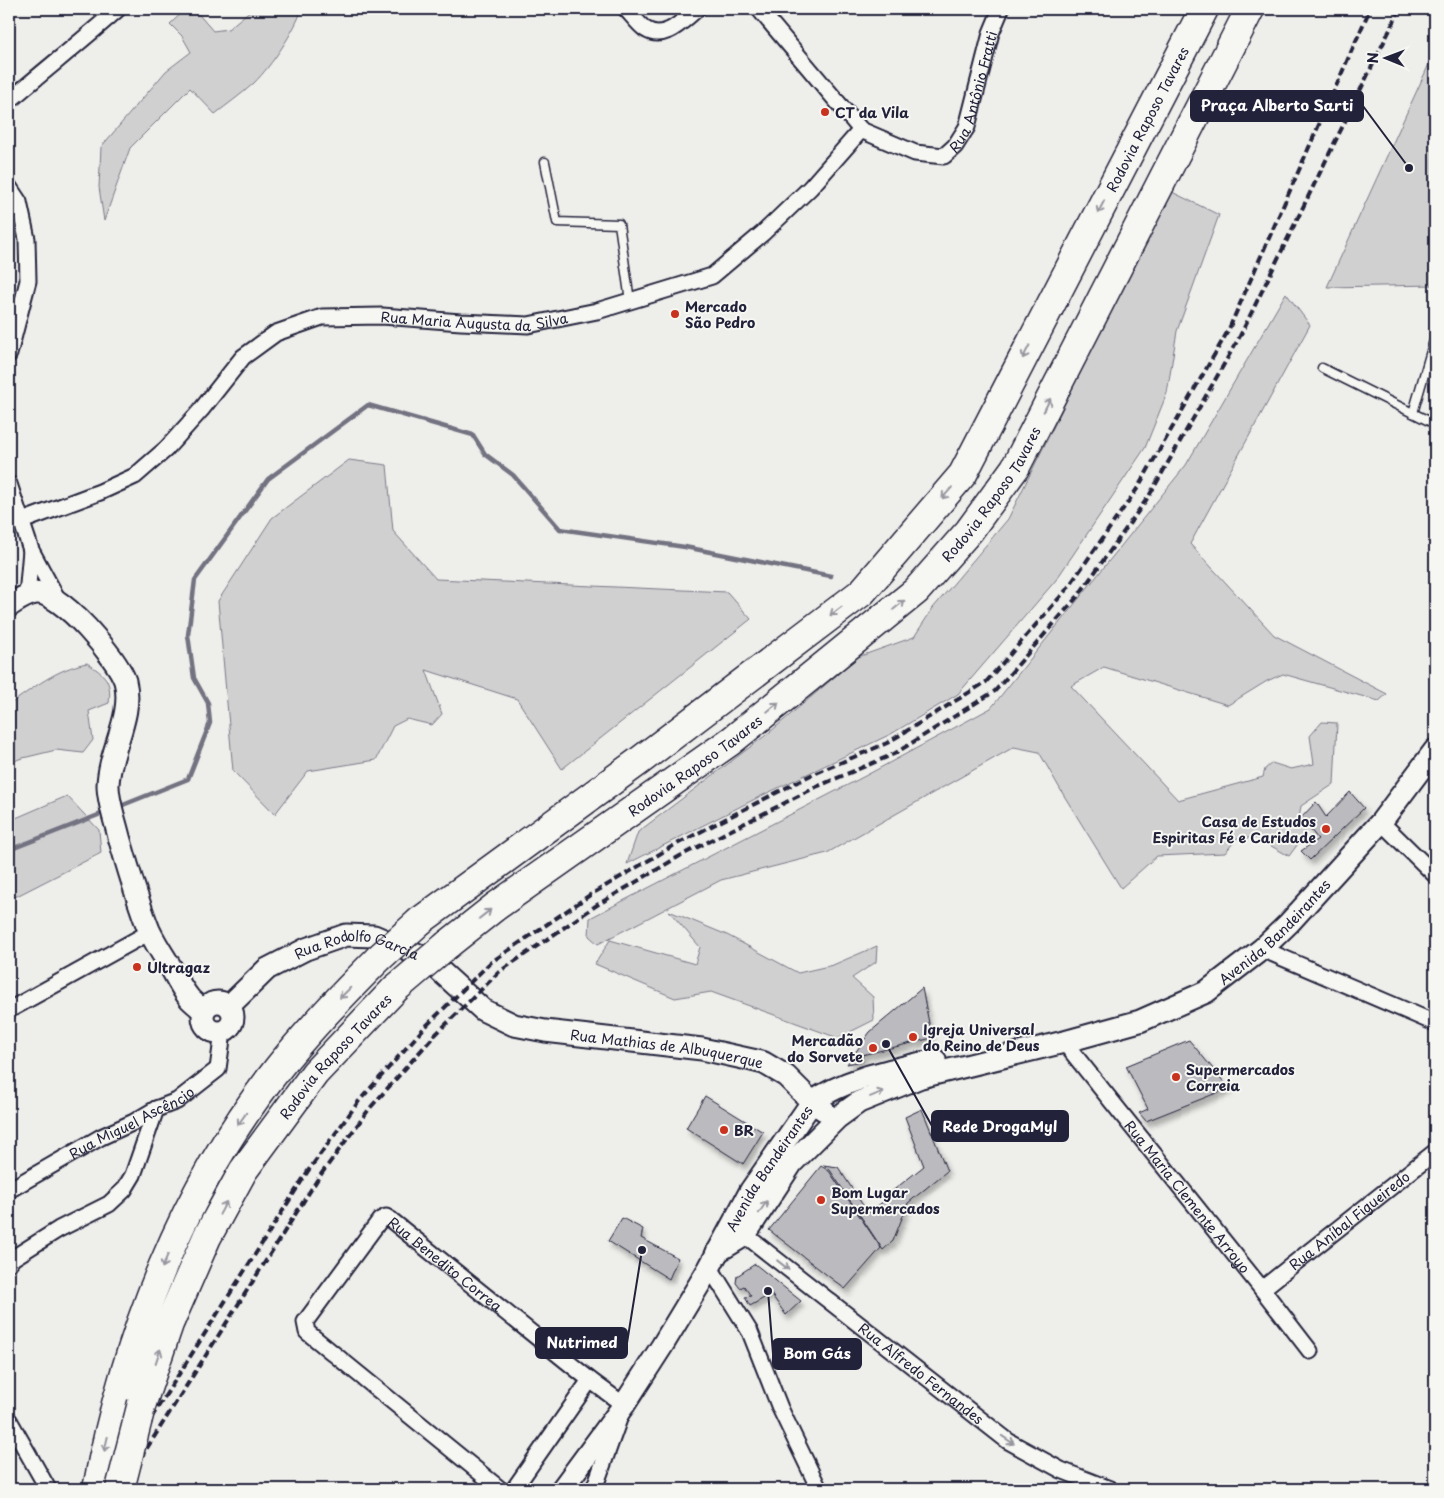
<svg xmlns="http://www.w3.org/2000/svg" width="1444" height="1498" font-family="'Playpen Sans',sans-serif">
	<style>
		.green { fill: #d0d0d1; stroke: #797986 }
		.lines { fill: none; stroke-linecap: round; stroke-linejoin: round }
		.stream { stroke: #727281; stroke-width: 4.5 }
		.building { fill: #bbbbbf; stroke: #22223b; filter: url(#shadow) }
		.lane-casing { stroke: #22223b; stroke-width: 11 }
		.street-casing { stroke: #22223b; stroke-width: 19 }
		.secondary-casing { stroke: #22223b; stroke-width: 25 }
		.highway-casing { stroke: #22223b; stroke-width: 31 }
		.lane { stroke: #f6f6f2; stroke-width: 8 }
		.street { stroke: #f6f6f2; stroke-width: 15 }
		.secondary { stroke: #f6f6f2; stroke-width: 21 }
		.highway { stroke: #f6f6f2; stroke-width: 28 }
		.rail { stroke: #22223b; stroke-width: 4; stroke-dasharray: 8 4; stroke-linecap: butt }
		.highway-bridge-casing { stroke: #22223b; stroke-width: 31; stroke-linecap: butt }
		.highway-bridge { stroke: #f6f6f2; stroke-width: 28 }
		.oneway { stroke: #9797a0 }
		.poi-dot { fill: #c8321e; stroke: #f6f6f2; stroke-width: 2 }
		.labels { text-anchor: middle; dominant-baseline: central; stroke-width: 4; stroke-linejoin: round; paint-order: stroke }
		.street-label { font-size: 14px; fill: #22223b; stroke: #f6f6f2 }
		.poi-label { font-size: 14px; font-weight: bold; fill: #22223b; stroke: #f6f6f2; text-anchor: start }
		.leader { fill: none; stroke: #22223b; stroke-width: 2 }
		.callout-dot { fill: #22223b; stroke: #f6f6f2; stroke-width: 2 }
		.callout { fill: #22223b; stroke: #22223b; stroke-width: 2 }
		.callout-label { font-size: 15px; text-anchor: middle; font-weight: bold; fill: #fff }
	</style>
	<defs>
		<filter id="shadow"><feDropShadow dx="3" dy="5.5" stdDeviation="2.5" flood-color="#0004"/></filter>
	</defs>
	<rect width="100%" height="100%" fill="#eeeeeb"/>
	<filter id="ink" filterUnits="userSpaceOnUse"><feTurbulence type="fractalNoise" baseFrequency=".02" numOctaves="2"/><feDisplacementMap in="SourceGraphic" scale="10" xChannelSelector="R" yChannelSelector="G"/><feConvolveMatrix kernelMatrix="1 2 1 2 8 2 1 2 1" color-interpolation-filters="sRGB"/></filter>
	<g filter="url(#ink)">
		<!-- green -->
		<g class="green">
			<path d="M186,9H194L213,31L228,29L252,9H302C294,32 272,65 254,83C242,94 228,104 215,114L190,88L130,148L104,221L99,187L101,147L166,71L191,52L182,36L170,24Z"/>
			<path d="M1435,51V285L1327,287Z"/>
			<path d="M1170,191L1219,215L1177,331L1167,393L1145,448L1056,580L958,694L891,734L759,797L627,864L638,832L770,732L858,657L914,637L933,608L1008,519Z"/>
			<path d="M1286,293L1310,325L1190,544L1274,635L1387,694L1379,701L1283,674L1267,681L1228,705L1104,667L1071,686L1178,800L1263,777L1265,769L1272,763L1291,769L1314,764L1310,736L1322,722L1337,723L1334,784L1301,806L1299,819L1306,833L1289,856L1257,838H1237L1225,853L1157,856L1121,888L1063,794L1039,752L1014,747L827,853L721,880L598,944L589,936L590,918L865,776L991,708L1186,465Z"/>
			<path d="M349,460L387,465L393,531L436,579L727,592L751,619L562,769L517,699L426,670L442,714L432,725L407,719L393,726L376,760L308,771L275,814L233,771L218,601L272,518Z"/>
			<path d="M87,663C105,675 112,680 109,703L89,711L93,740L83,753L56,750L19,759L9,764V705C33,688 56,669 87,663Z"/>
			<path d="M67,796L99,830L101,853L9,900V821Z"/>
			<path d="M669,911L727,935L798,973L833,965L877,946L876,962L852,978L873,997L874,1020L838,1038L711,992L675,998L595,964L610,940L695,964L700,947Z"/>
		</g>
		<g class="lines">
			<!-- stream -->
			<g class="stream">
				<path d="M118,807L188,779L210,723L208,703L194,678L188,635L195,580L268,479L368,405L473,435L485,454L513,475L560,529L685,547L831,576"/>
				<path d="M9,850L106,812"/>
			</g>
		</g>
		<!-- building -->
		<g class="building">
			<path d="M1350,792L1364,808L1310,860L1301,851L1318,839L1301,818L1316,802L1326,817Z"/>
			<path d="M922,988L932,1038L862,1055L863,1061L847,1064L870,1032Z"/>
			<path d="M1189,1040L1229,1088L1146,1121L1139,1113L1148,1109L1126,1066Z"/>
			<path d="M705,1096L763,1132L743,1164L686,1128Z"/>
			<path d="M922,1109L947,1171L908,1203L893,1241L883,1250L830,1170L823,1165L838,1167L868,1213L888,1198L886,1196L924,1166L905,1117Z"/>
			<path d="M821,1166L829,1171L881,1248L845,1289L769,1230Z"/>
			<path d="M622,1218L643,1229L641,1238L678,1258L669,1279L608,1241Z"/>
			<path d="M755,1264L801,1301L786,1315L771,1294L750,1306L745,1297L751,1296L744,1286L740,1288L736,1283L737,1276Z"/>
		</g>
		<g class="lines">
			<defs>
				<g id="lane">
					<path d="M545,162L557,222L619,224L630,301"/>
					<path d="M1322,368L1435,424"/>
					<path d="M1413,413L1435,337"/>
				</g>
				<g id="street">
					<path d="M626,9C632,15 638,24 645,29C665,42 683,20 697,9"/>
					<path d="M759,9L861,130"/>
					<path d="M9,101C45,70 82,41 118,9"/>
					<path d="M9,187L19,202L27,239L28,281L9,354"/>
					<path d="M9,484L31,550L58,600"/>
					<path id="s1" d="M22,521L100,492L135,476L166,449L201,410L243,357L276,333L322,317L382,316L461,322L528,325L597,311L712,276L763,233L810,188L861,130L915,153L944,156L955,146L967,127L991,33L1001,9"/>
					<path d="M27,596L31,550"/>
					<path d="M1381,822L1435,875"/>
					<path d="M1262,949L1435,1023"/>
					<path d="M9,1010L150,932"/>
					<path id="s2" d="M1064,1042L1262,1289L1310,1351"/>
					<path id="s3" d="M9,1190L101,1137L134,1122L156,1109L177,1101L218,1069L223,1032"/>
					<path id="s4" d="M745,1235L1008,1441L1061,1470L1110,1489"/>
					<path d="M9,1263L13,1258L59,1229L109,1204L124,1190L133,1175L156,1109"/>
					<path d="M709,1266L750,1332L780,1408L819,1489"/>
					<path id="s5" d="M1262,1289L1435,1152"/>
					<path d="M9,1420L48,1489"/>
					<path id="s6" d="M500,1489L307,1332L305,1322L380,1220L386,1217L391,1220L590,1380L624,1405L594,1489"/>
					<path d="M514,1489L590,1380"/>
				</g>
				<g id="secondary">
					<path d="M9,606C17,601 26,594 36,593C61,591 118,659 125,681C134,716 109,750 108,785C108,802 115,820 119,837C128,868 137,900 149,930C155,943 163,955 170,966C176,977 182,990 190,999C194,1003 199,1007 204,1011"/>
					<circle cx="218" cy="1017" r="15"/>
					<path id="s7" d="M229,1006L267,969L306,949L346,935L374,936L426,958L483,1010L514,1025L545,1031L702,1049L752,1060L764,1063L786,1076L812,1102L824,1110"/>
					<path id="s8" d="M717,1252L745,1235L792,1163L837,1118L859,1102L921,1077L1064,1042L1140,1021L1206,992L1262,949L1289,923L1381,822L1435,750"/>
					<path id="s9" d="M562,1489L624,1405L662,1346L708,1270L751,1190L812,1102C848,1077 893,1070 935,1060"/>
				</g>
				<g id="highway">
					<path id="s10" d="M420,921L638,762L862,592L963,474L1204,9"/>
					<path id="s11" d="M447,945L495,907L731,741L916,591L969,531L1015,468L1250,9"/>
					<path id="s12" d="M142,1403L169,1324L207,1237L243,1171L315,1073L395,989"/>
					<path d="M97,1489C125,1338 183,1188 279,1067C310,1028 344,993 379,958"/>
				</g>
			</defs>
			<!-- lane casing -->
			<use href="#lane" class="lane-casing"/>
			<!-- street casing -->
			<use href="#street" class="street-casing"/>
			<!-- secondary casing -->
			<use href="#secondary" class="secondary-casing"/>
			<!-- highway casing -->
			<use href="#highway" class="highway-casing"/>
			<!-- lane -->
			<use href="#lane" class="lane"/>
			<!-- street -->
			<use href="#street" class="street"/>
			<!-- secondary -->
			<use href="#secondary" class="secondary"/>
			<!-- highway -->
			<use href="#highway" class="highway"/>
			<!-- rail -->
			<g class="rail">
				<path d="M106,1489L308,1171L359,1101L424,1028L490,963L590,895L673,846L809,776L887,743L986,682L1067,589L1137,489L1228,331L1370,9"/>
				<path d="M121,1489L319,1177L370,1108L434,1036L499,972L597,905L680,856L816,787L894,754L995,691L1078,596L1149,496L1240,336L1400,9"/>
			</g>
			<defs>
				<g id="highway-bridge">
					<path d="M379,958L420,921"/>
					<path d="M395,989L447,945"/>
					<path d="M120,1489L142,1403"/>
				</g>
			</defs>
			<!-- highway-bridge casing -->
			<use href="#highway-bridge" class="highway-bridge-casing"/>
			<!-- highway-bridge -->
			<use href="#highway-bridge" class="highway-bridge"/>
		</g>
		<!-- one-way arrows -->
		<defs><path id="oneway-shaft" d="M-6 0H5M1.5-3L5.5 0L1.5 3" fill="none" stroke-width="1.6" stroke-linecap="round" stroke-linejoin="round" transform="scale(1.25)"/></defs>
		<g class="oneway">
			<use href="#oneway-shaft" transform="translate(1101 207) rotate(117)"/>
			<use href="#oneway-shaft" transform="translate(1026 352) rotate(117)"/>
			<use href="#oneway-shaft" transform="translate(1047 405) rotate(-63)"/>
			<use href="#oneway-shaft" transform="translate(947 493) rotate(131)"/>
			<use href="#oneway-shaft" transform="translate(899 605) rotate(-39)"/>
			<use href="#oneway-shaft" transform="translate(836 611) rotate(143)"/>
			<use href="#oneway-shaft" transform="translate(773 707) rotate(-39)"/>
			<use href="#oneway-shaft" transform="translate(485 914) rotate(-38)"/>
			<use href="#oneway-shaft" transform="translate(345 993) rotate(135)"/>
			<use href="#oneway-shaft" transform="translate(877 1094) rotate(-22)"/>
			<use href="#oneway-shaft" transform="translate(242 1119) rotate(125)"/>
			<use href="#oneway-shaft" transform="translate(763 1207) rotate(-57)"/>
			<use href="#oneway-shaft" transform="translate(223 1208) rotate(-62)"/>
			<use href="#oneway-shaft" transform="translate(165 1261) rotate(113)"/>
			<use href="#oneway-shaft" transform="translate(783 1265) rotate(38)"/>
			<use href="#oneway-shaft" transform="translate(158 1356) rotate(-71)"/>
			<use href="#oneway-shaft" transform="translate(1008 1440) rotate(34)"/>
			<use href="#oneway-shaft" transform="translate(106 1444) rotate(103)"/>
		</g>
	</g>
	<!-- markers -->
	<g class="poi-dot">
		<circle cx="825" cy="112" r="5"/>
		<circle cx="675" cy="314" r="5"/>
		<circle cx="1326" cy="829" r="5"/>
		<circle cx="137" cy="967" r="5"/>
		<circle cx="913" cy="1037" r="5"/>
		<circle cx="873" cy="1048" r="5"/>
		<circle cx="1176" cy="1077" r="5"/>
		<circle cx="724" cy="1130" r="5"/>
		<circle cx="821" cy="1200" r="5"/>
	</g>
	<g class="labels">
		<!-- street labels -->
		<g class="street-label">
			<text stroke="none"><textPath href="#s1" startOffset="1139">Rua Antônio Fratti</textPath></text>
			<text stroke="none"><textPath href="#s10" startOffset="1106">Rodovia Raposo Tavares</textPath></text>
			<text stroke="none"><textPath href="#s1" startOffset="525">Rua Maria Augusta da Silva</textPath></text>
			<text stroke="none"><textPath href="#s11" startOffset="711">Rodovia Raposo Tavares</textPath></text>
			<text stroke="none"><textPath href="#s11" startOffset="306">Rodovia Raposo Tavares</textPath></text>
			<text stroke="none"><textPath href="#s8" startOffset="666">Avenida Bandeirantes</textPath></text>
			<text stroke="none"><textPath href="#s7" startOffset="150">Rua Rodolfo Garcia</textPath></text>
			<text stroke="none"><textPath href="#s7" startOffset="490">Rua Mathias de Albuquerque</textPath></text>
			<text stroke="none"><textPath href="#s12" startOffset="401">Rodovia Raposo Tavares</textPath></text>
			<text stroke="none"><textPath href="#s3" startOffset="140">Rua Miguel Ascêncio</textPath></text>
			<text stroke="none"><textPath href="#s9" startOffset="382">Avenida Bandeirantes</textPath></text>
			<text stroke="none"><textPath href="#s2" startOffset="198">Rua Maria Clemente Arroyo</textPath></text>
			<text stroke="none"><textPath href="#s5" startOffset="111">Rua Aníbal Figueiredo</textPath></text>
			<text stroke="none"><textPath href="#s6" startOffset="468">Rua Benedito Correa</textPath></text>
			<text stroke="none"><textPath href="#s4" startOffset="224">Rua Alfredo Fernandes</textPath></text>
		</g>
		<!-- poi labels -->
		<g class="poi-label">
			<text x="835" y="112">CT da Vila</text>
			<text x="685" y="306">Mercado<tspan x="685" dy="16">São Pedro</tspan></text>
			<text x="1316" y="821" text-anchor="end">Casa de Estudos<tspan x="1316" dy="16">Espiritas Fé e Caridade</tspan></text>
			<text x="147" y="967">Ultragaz</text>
			<text x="923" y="1029">Igreja Universal<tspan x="923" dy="16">do Reino de Deus</tspan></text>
			<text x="863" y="1040" text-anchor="end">Mercadão<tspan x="863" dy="16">do Sorvete</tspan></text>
			<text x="1186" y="1069">Supermercados<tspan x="1186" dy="16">Correia</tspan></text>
			<text x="734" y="1130">BR</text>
			<text x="831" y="1192">Bom Lugar<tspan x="831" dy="16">Supermercados</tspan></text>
		</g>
	</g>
	<!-- callouts -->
	<path class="leader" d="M1409 168L1363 106M886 1044L932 1126M642 1250L627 1343M768 1291L773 1354"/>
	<g class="callout-dot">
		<circle cx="1409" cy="168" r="5"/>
		<circle cx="886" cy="1044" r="5"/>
		<circle cx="642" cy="1250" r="5"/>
		<circle cx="768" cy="1291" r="5"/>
	</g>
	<g class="callout">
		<rect x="1191" y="91" width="172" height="30" rx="5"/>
		<rect x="932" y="1111" width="136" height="30" rx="5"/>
		<rect x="536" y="1328" width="91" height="30" rx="5"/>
		<rect x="773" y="1339" width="88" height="30" rx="5"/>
	</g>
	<g class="callout-label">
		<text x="1277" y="111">Praça Alberto Sarti</text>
		<text x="1000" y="1132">Rede DrogaMyl</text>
		<text x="582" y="1348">Nutrimed</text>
		<text x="817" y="1359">Bom Gás</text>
	</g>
	<!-- margin -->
	<rect width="1444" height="1498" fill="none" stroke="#f6f6f2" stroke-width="30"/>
	<rect x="15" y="15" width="1414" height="1468" fill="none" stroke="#22223b" stroke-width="2" filter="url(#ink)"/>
	<!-- north arrow -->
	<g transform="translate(1386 58) rotate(271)" stroke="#f6f6f2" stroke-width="4" paint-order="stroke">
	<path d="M0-4L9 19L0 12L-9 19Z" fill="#22223b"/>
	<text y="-8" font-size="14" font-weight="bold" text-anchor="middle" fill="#22223b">N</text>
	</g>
</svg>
